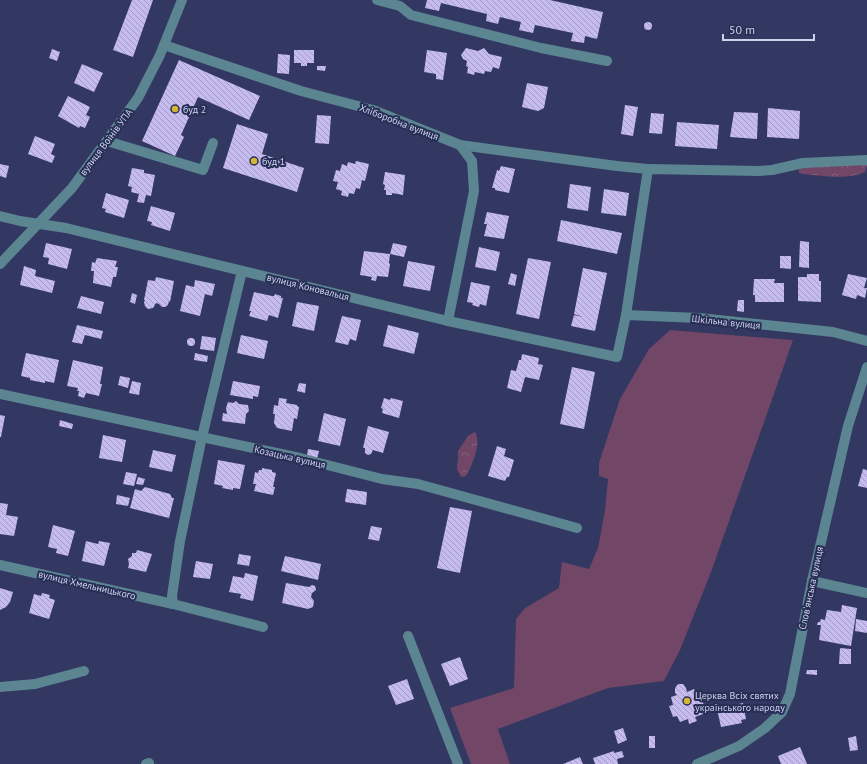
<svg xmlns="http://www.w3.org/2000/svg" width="867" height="764" font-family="'PT Sans',sans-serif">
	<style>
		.forest { fill: url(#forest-crowns) }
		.green { fill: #714667 }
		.building { fill: url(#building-back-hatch) }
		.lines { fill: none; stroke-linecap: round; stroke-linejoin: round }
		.minor { stroke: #5b8590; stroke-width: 10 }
		.poi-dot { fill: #d4b635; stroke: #282e56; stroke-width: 1.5 }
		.labels { text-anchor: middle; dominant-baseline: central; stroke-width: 4; stroke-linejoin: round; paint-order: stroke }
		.poi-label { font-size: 10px; fill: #ccd2eb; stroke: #282e56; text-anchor: start }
		.street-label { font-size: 10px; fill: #ccd2eb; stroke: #282e56 }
	</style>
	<defs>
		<pattern id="forest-crowns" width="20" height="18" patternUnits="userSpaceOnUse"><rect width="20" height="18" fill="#714667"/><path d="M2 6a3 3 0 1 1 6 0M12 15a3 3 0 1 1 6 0" fill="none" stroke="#84607d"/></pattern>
		<pattern id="building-back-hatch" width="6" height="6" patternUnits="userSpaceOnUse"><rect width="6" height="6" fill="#c6bbee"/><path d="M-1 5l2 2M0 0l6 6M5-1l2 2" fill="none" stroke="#a49cc4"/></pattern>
	</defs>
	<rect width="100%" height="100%" fill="#323862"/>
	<!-- forest -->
	<g class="forest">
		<path d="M799,165H867L865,172C849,180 822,176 804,174L799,173Z"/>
		<path d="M475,432C482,444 472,465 466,476L461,477L457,469L458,460V451L468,436Z"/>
	</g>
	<!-- green -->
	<path class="green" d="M670,330L793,340L711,572L680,650L664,681L608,688L498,729L510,764H471L450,708L514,688L516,619L525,608L559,588L562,562L589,569L598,548L605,510L608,479L599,476V463L620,399L649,349Z"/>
	<!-- building -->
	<g class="building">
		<path d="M132,0H153L133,57L113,50Z"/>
		<path d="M427,0H550L603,12L597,39L585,36L584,43L571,41L573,33L535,25L533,33L519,30L521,22L500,17L498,24L486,21L487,14L441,3L439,11L425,8Z"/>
		<circle cx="648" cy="26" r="4"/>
		<path d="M466,48L478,51L484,48L489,54L502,57L499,69L493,67L491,72L485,71L484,74L475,72L474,75L467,73L468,67L466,66L467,61L463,59L461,55Z"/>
		<path d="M52,49L60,52L57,61L49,58Z"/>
		<path d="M294,50H314V63H307V66H301V63H294Z"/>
		<path d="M427,50L447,53L443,80L436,79V74L424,72Z"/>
		<path d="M278,54L290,55L289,74L277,73Z"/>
		<path d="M179,60L260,96L249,120L198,97L181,135L184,137L175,156L142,141Z"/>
		<path d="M82,64L103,73L94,92L74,83Z"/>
		<path d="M317,66H326L325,71L317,70Z"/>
		<path d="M527,83L548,87L544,108L538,111L522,107Z"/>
		<path d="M68,96L90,107L86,115L90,117L85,128L80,126L79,128L58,116Z"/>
		<path d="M625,105L638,107L633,136L621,134Z"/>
		<path d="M768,108L800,111L799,139L767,137Z"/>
		<path d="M734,112L758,113L757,139L730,137Z"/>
		<path d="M651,113L664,114L662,134L649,133Z"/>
		<path d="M317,115L331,116L329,144L315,143Z"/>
		<path d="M677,122L719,125L717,149L675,146Z"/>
		<path d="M237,124L268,134L262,154L304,168L297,192L223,168Z"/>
		<path d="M35,136L55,144L51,154L55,156L52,163L28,154Z"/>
		<path d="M356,161L369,164L365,181L362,180L360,189L356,188L354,194L349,193L348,197L341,195L342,191L336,189L338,182L333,181L336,170L340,171L342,164L347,166L348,162L355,164Z"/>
		<path d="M0,164L9,166L6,178L0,176Z"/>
		<path d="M501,166L515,169L509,193L495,190V188H492L497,170L499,171Z"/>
		<path d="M132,168L144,170V173L155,175L151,196L146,195L144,203L137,202L139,194L131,192L132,187L128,186Z"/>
		<path d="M385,172L405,175L403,195L392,193V195H386V190H384L385,185L383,184Z"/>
		<path d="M570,184L591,187L588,211L567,208Z"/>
		<path d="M604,189L629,193L626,216L601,213Z"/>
		<path d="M106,193L129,200L124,218L105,212L106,209L102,208Z"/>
		<path d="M151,206L175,213L170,231L151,225L152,222L147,221Z"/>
		<path d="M487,212L509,216L504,239L484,236L487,224H484Z"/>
		<path d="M561,220L622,233L617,254L557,241Z"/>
		<path d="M800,241L809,242V268L799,267Z"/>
		<path d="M46,243L72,249L67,269L48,264L49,258L43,257Z"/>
		<path d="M393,243L407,246L404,257L390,254L389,263L390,264L388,277L377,276L376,281L371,280L372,277L360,275L364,251L390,254Z"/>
		<path d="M479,247L500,252L496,271L475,267Z"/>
		<path d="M780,256H791V269L780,268Z"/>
		<path d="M97,258L117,261L115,267H118L116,277H113L111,287L93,283L94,271H91L92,262L95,263Z"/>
		<path d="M528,258L551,262L539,319L516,314Z"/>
		<path d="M408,261L435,266L430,291L403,286Z"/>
		<path d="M24,266L36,270L35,276L55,281L52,293L20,285Z"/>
		<path d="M583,268L607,273L595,331L571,326L574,315L583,317L574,314Z"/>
		<path d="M511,273L517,275L515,286L508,284Z"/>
		<path d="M807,274H819V281H821V302L798,301V277H807Z"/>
		<path d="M848,274L867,278L864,288H867L865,298L857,295L856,299L842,295Z"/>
		<path d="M156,277L174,281L170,302L169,301L168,305L165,307H162L159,304L156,303L153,308L148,309L145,306L144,302L145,300H144L148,280L155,281Z"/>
		<path d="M754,279H775L774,283H784V302H755V295H753Z"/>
		<path d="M195,280L215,284L212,296L205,294L200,316L180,311L186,285L194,287Z"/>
		<path d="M471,282L490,286L486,306L480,304L479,307L472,305L473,303L467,302Z"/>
		<path d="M254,292L272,296H274L275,294L281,296V298H283L278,318L269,315L267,321L249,316L251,311H249Z"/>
		<path d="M132,293L137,295L135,304L130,302Z"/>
		<path d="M81,296L104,302L101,314L77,308Z"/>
		<path d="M738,300H744V312L737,311Z"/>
		<path d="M297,302L319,306L314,331L292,326Z"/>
		<path d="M342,316L361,320L356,341L350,339L348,345L335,342Z"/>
		<path d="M77,325L103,331L101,339L85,335L82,344L72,342Z"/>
		<path d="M388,325L419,333L414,354L383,346Z"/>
		<path d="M241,335L268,341L264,359L237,353Z"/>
		<path d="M202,336L216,338L214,351L200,349Z"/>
		<circle cx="191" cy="342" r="4"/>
		<path d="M26,353L59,360L54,383L45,381V383L30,380V378L21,376Z"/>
		<path d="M195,353L208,356L207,362L194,360Z"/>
		<path d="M522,354L539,358L538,364L543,365L539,380L525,377L521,392L507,388L511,370L516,371L519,360H521Z"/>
		<path d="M73,360L103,367L100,384H102L99,396L86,393L84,398L78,396L79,391H77L78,388L67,386Z"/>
		<path d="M572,367L595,372L584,429L560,424Z"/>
		<path d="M120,376L130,378L128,388L118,385Z"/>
		<path d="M132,381L141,383L139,395L129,393Z"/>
		<path d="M233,381L260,386L258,397L253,396V399L230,395Z"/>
		<path d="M299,383L306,384L305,393L297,391Z"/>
		<path d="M279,398L287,399L286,403L297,405V406L299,407L297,419L294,418L292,431L277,428L274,423L275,414H273L274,405L278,406Z"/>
		<path d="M384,398L390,400L391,398L403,401L399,418L382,413L383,409L381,408Z"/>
		<path d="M236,401L239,404L248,405L249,411L246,414L245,424L222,421L223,413L227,414L226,408L228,402L233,403Z"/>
		<path d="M324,413L346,419L340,446L318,441Z"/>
		<path d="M0,415L5,416L1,437H0Z"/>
		<path d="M60,420L73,424L72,429L59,426Z"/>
		<path d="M368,426L389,432L383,453L373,450L371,454L368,455L365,453V448H363Z"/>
		<path d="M103,435L126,440L122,462L99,458Z"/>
		<path d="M497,446L506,449L504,456L514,460L509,477H507L505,481L488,476Z"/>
		<path d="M308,449L319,451L317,459L307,456Z"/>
		<path d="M153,450L176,455L172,472L149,467Z"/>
		<path d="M218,460L245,465L240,489L233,488V490L222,488L223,486L214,484Z"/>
		<path d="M262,468L272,470V472L276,473L273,487H275L273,495L254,491L256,484H253L255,472L258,473L259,470H262Z"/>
		<path d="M863,469L867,470V488L858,486Z"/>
		<path d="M126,472L137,474L134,486L123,484Z"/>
		<path d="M138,477L145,479L143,485L136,484Z"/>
		<path d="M145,487L170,494L172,498H174L169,518L130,508L135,489L141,491Z"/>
		<path d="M347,489L367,492L366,505L345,502Z"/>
		<path d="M117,495L130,498L128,506L116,504Z"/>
		<path d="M0,503L8,504L6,515L18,517L14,536L0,534Z"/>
		<path d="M450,507L472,511L460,573L437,568Z"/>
		<path d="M53,525L75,531L68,556L56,553L57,549L48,547Z"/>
		<path d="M371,526L382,528L379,541L368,539Z"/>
		<path d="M86,541L98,544L99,541L110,543L104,566L82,561Z"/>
		<path d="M137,550L152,554L146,572L128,568L129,564L128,559L132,556V553H136Z"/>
		<path d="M239,554L251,556L249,566L237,564Z"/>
		<path d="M285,556L321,564L318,580L281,571Z"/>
		<path d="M196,561L213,564L210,579L193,577Z"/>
		<path d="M245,573L258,576L253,601L240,598L241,594L229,592L233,576L244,578Z"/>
		<path d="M286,583L309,587L312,585L315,586L316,590L312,593L311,597L314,601L313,607L308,609L282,603Z"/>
		<path d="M0,588L13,592L10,602L6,607L0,610Z"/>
		<path d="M42,593L50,595L49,598L55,600L49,619L29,613L34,594L41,596Z"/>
		<path d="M842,605L857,608L851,646L819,640L821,625H817L818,622H820L821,619L825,620L827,610L841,612Z"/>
		<path d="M856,619L867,621V633L855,631Z"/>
		<path d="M840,648L851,649V664H839Z"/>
		<path d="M460,657L468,679L450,686L441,664Z"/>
		<path d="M807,670H817V675L806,674Z"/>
		<path d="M407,679L414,699L396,705L388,686Z"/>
		<path d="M678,684H683L686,688L687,692L694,689L697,696L700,695L704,705L700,706L703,714L695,717L697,721L689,724L688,719L680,722L677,716L673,717L669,706L673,705L671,697L677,695L675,693V688Z"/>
		<path d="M743,703L746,719L741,720L742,723L721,727L717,709Z"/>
		<path d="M623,728L627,740L618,744L614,731Z"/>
		<rect x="649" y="736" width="6" height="12"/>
		<path d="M856,736L858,750L850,751L848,738Z"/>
		<path d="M800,747L807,764H781L778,756Z"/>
		<path d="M614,751V753L622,751L624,757L617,759L618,764H595L593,758Z"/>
		<path d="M580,757L583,764H563Z"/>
	</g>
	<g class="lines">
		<!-- minor -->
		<g class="minor">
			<path d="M377,0L400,6L411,15L541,48L607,61"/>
			<path d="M164,45L301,91L373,110L460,145L472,161L474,191L448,321"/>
			<path d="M107,141L203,170L213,143"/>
			<path d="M460,145L617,166L648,169"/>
			<path d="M0,216L20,221L66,228L448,321L617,357L626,315L699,318L833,332L867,341"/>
			<path d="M0,264L72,188L138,98L160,55L182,0"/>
			<path d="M242,271L202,437L180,541L172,596L173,604L263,627"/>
			<path d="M626,315L648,169L759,171L772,170L803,163L867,160"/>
			<path d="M0,394L300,458L382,479L418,484L577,528"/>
			<path d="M0,565L173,604"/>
			<path d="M812,581L867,593"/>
			<path d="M408,636L458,764"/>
			<path d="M0,687L35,684L84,671"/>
			<path d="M146,764L149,763"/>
			<path d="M697,764L739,746L765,728L782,712L790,694L812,581L848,426L867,367"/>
		</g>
	</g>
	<!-- markers -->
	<g class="poi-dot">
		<circle cx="175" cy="109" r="4"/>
		<circle cx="254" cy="161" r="4"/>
		<circle cx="687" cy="701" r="4"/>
	</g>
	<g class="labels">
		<!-- poi labels -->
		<g class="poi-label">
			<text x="183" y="109">буд 2</text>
			<text x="262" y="161">буд 1</text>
			<text x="695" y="695">Церква Всіх святих<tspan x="695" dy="12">українського народу</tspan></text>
		</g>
		<!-- street labels -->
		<g class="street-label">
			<text transform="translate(399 122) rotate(21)">Хліборобна вулиця</text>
			<text transform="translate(106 142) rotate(-53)">вулиця Воїнів УПА</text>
			<text transform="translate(308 287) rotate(14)">вулиця Коновальця</text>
			<text transform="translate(726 322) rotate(6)">Шкільна вулиця</text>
			<text transform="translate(290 457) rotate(13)">Козацька вулиця</text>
			<text transform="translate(87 585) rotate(13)">вулиця Хмельницького</text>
			<text transform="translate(811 588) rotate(-78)">Словʼянська вулиця</text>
		</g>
	</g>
	<!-- scale -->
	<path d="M723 34v6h91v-6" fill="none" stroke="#ccd2eb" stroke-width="2"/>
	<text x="729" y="34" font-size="12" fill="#ccd2eb" stroke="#282e56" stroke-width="3" paint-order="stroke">50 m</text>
</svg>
